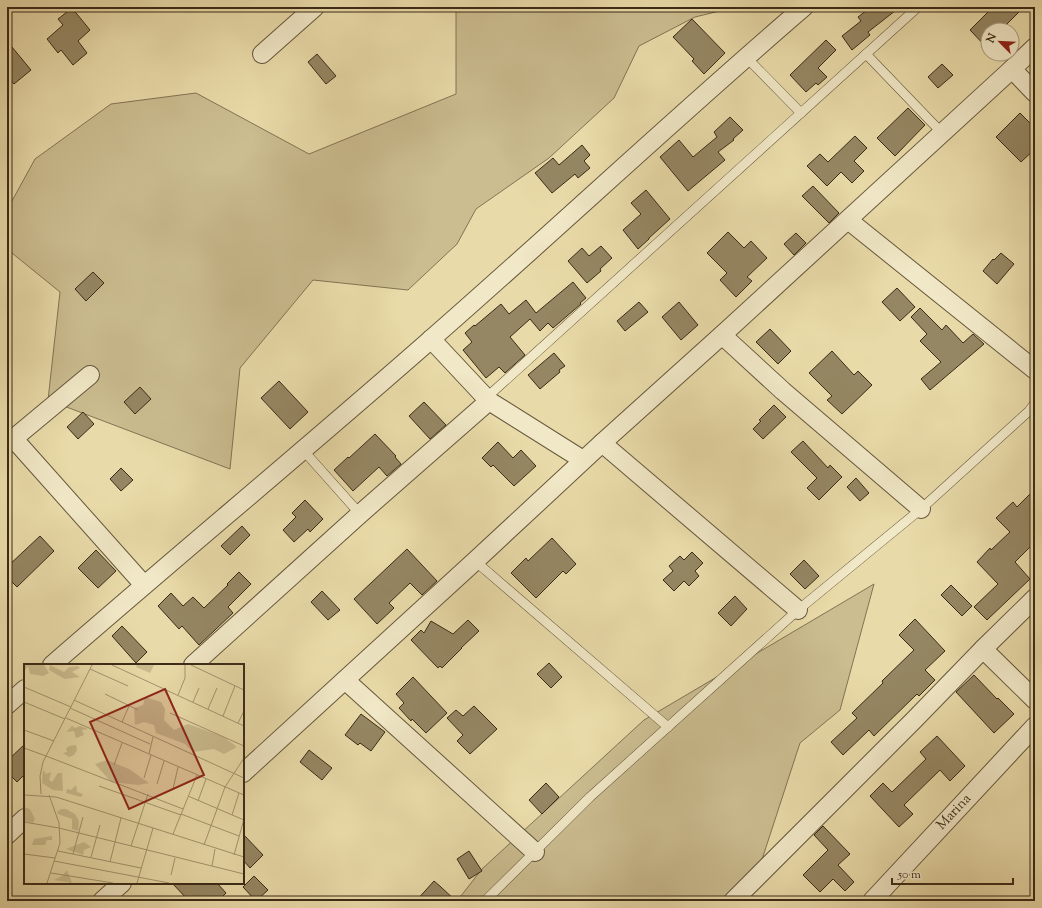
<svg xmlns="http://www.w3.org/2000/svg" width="1042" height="908" font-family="'Sorts Mill Goudy',serif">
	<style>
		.green { fill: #cbbd90; stroke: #827454 }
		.building { fill: #958763; stroke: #3a2b17 }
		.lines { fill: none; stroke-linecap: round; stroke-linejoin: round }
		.service-casing { stroke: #66573c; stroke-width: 10 }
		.minor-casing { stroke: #66573c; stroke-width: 20 }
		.service { stroke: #f1e8c7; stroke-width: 9 }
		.minor { stroke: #f1e8c7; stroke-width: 18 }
		.labels { text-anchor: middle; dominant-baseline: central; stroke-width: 3; stroke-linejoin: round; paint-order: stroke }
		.street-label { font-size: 14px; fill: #3a2b17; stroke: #f1e8c7 }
		.inset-road { fill: none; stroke: #a3956f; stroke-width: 1 }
		.view { fill: #8f2418; fill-opacity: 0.15; stroke: #8f2418; stroke-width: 2 }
		.inset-edge { fill: none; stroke: #3a2b17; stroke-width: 2 }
	</style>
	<rect width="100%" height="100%" fill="#e9dba9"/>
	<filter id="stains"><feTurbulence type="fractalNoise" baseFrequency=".005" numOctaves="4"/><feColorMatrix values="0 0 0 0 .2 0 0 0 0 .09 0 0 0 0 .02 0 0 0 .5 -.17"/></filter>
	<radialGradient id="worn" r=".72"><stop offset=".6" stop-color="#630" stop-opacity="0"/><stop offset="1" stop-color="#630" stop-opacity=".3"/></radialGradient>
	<!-- green -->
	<g class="green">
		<path d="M456,7H736L695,17L639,46L614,98L549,158L476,209L457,244L408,290L313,280L240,368L230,469L48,400L60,292L7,249V210L35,159L111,104L196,93L309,154L456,94Z"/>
		<path d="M874,584L840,710L800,743L754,884L740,901H457L482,869L644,720Z"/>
	</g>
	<!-- building -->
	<g class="building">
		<path d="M871,7H900L868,32L870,35L852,50L842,36L861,21L858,17Z"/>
		<path d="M993,7H1024L1001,30H988V49L970,30Z"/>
		<path d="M72,8L90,30L78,41L87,53L73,65L61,50L58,53L47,39L63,25L58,19Z"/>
		<path d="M692,19L725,53L704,74L692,61L694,59L673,37Z"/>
		<path d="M826,40L836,50L818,68L827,77L818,85L816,83L806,92L790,75Z"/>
		<path d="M7,41L31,70L14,84L7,76Z"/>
		<path d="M317,54L336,76L326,84L308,62Z"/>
		<path d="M942,64L953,75L938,88L928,77Z"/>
		<path d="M908,108L925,125L895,156L877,138Z"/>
		<path d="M1020,113L1035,128V149L1021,162L996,137Z"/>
		<path d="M730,117L743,130L733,139L734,140L718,152L725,160L688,191L660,157L679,140L693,157L717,137L714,132Z"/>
		<path d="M855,136L867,148L854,161L864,171L852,183L841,172L827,186L807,166L820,154L828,162Z"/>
		<path d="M582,145L590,155L584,161L590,168L578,178L575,174L552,193L535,173L553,158L559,165Z"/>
		<path d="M813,186L839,213L829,223L802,196Z"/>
		<path d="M646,190L670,219L649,238V239L638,249L623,230L641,214L631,203Z"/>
		<path d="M728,232L744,248L751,241L767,258L747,277L752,281L736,297L720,280L727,273L707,253Z"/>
		<path d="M796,233L806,243L794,255L784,244Z"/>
		<path d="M601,246L612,258L600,269L601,271L587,283L568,261L582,248L589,256Z"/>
		<path d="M1001,253L1014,264L997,284L983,271L993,259L994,260Z"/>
		<path d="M93,272L104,283L86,301L75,289Z"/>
		<path d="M573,282L586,298L580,303L581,304L553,328L548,323L540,331L530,319L510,337L525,355L505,373L499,367L486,378L463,350L472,342L465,333L474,325L475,326L501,304L509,314L526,300L536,313Z"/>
		<path d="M897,288L915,307L900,321L882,302Z"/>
		<path d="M639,302L648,312L625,331L617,321Z"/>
		<path d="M679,302L698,325L681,340L662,317Z"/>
		<path d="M920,308L942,330L946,325L963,343L973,334L984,344L930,390L921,379L941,362L920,341L927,334L911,317Z"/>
		<path d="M770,329L791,351L778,364L756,342Z"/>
		<path d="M832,351L854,375L858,371L872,385L842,414L827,400L832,396L809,373Z"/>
		<path d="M554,353L565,366L559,370L560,372L540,389L528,375Z"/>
		<path d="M279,381L308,412L290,429L261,398Z"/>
		<path d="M140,387L151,399L135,414L124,402Z"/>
		<path d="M424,402L446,425L430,439L409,416Z"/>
		<path d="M774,405L786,417L763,439L753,429L761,421L759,420Z"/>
		<path d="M83,412L94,424L78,439L67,427Z"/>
		<path d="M375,434L396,456L395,457L401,464L387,476L379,467L353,491L334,470L348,457L349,458Z"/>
		<path d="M803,441L828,468L830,465L842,477L819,500L807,488L817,478L791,452Z"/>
		<path d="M498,442L513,458L521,450L536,466L514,486L493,465L491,467L482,458Z"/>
		<path d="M121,468L133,480L121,491L110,479Z"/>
		<path d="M856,478L869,493L860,501L847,487Z"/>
		<path d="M1035,489V542L1015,562L1030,579L987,620L974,607L998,584L977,562L990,548L991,550L1010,532L996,518L1013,502L1017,507Z"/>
		<path d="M305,500L323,519L310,532L308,529L294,542L283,530L296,517L292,513Z"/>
		<path d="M242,526L250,535L230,555L221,546Z"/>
		<path d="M40,536L54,551L17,587L7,577V567Z"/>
		<path d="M552,538L576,564L566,574L563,571L536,598L511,573L526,558L528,561Z"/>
		<path d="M407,549L437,581L422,595L410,583L389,603L394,608L377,624L354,599Z"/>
		<path d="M96,550L116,571L98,588L78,568Z"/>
		<path d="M692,552L703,563L695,571L699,576L689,586L684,581L674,591L663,580L673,571L669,566L680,556L684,560Z"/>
		<path d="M804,560L819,576L805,589L790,574Z"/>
		<path d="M239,572L251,584L228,607L233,613L199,645L182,626L179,629L158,606L171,593L183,606L193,597L204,608L228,585L227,584Z"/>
		<path d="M951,585L972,606L962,616L941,595Z"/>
		<path d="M322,591L340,610L328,620L311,602Z"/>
		<path d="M735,596L747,609L731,626L718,613Z"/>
		<path d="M915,619L945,651L925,670L935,680L919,696L917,694L874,736L869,730L843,755L831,742L857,718L852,713L883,683L882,681L914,650L899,635Z"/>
		<path d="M468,620L479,631L461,648H462L442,668L440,666L438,668L411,640L421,630L424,633L431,621L453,634Z"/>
		<path d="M122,626L147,652L136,663L112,636Z"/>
		<path d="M549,663L562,677L551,688L537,674Z"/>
		<path d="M974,675L997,699L998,698L1014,714L994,733L956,692Z"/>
		<path d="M413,677L447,713L426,733L412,719L411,721L399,708L404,703L396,694Z"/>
		<path d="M474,706L497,729L470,754L457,741L463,735L447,718L456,710L463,716Z"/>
		<path d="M361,714L385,732L371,751L360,743L358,745L345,735Z"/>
		<path d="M937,736L965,766L950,781L940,770L904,805L913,814L899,827L870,796L883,783L892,792L926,759L920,752Z"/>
		<path d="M25,744V774L17,782L7,772V761Z"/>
		<path d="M309,750L332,768L322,780L300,762Z"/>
		<path d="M546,783L559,797L542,814L529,800Z"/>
		<path d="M823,826L850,854L838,865L854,882L845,891L833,879L820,892L803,875L828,850L814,835Z"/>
		<path d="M243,834L263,855L250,868L243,860Z"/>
		<path d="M469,851L482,871L469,879L457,859Z"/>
		<path d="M254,876L268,890L256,901L243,887Z"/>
		<path d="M434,881L441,887L456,901H416Z"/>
		<path d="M172,883H217L226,893L218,901H189Z"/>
	</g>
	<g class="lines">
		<defs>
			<g id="service">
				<path d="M866,54L942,133"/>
				<path d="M746,57L801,113"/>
				<path d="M486,398L918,7"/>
				<path d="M303,450L360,514"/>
				<path d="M475,561L668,727"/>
				<path d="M485,901L590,797L798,610L921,509L1029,411L1035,403"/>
			</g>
			<g id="minor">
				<path d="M262,54L315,7"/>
				<path d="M1012,69L1035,93"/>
				<path d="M848,220L1035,370"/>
				<path d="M722,335L783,391L921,509"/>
				<path d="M431,339L489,401L583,460"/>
				<path d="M13,438L144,585"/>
				<path d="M602,443L798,610"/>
				<path d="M7,444L90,375"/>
				<path d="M983,649L1035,700"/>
				<path d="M52,665C177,556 305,450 429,341C555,231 677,116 804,7"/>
				<path d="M193,665L360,514L489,401"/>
				<path d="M345,680L535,852"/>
				<path d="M7,705L25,689"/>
				<path d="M243,773L475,561L602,443L722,335L1012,69L1035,47"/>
				<path d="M7,835L25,818"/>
				<path d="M102,901L122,883"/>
				<path d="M733,901L914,720L983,649L1035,598"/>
				<path id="s1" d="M872,901L1035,726"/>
			</g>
		</defs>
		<!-- service casing -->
		<use href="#service" class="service-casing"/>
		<!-- minor casing -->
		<use href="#minor" class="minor-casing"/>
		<!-- service -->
		<use href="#service" class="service"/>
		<!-- minor -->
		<use href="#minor" class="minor"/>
	</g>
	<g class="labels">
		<!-- street labels -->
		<g class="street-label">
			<text stroke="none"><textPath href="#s1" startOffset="121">Marina</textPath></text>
		</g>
	</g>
	<!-- overview -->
	<g transform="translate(24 664)">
		<rect width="220" height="220" fill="#e9dba9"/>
		<path d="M0,1H20L25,9L19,12L6,10L4,2L0,8ZM26,1L40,8L45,3L54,2L56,4L48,8L56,13L41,15L25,6ZM113,1H130L126,9L112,3ZM121,33L137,38L141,45L140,56L150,66L164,60L200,73L213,83L200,90L190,85L169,88L161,80L132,69L130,61L120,58L111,61L110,44L119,41ZM48,62L51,64L56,62L64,65L58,66L60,71L52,74L50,67L42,68ZM45,82L52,81L53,86L50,91L45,93L39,89L43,88L42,85ZM83,96L105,105L125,119L114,121L87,118L71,100ZM19,106L22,110L27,108L25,116L28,118L34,109H38L39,127L29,126L18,119ZM52,121L53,128L59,130L57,133L42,129L43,125L47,126ZM0,143L6,145L11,155L9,159L0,157ZM37,145H42L51,150L55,157L54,167L48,165V155L34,150L33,148ZM28,172V176H23L21,181H8L10,175ZM60,178L67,183L60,186L59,191L42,185ZM43,206L48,219L30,216L38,212Z" fill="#cbbd90"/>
		<path class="inset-road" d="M88,1L220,62M167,1L220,26M66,5L104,22M0,23L47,43M81,30L114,46M154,31L161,14V1M50,36L220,114M0,38L41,55M169,38L175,24M46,44L126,80M184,45L193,24M146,49L220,82M199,52L211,22M42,54L220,131M98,58L105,42M214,59L220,47M0,66L30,77M0,84L22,92M125,90L129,73M22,92L159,145M90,101L98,79M120,114L127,91M133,120L140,97M75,122L157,151M149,125L154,103M17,130L16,112L19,98L68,1M0,131L32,133L220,193M164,132L220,156M174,137L182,115M157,150L215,172M208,151L215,129M0,158L35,164M35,164L220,210M149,170L173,111M180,181L201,123L220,94M107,182L124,130M34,187L117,204M0,190L31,194M49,190L59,153M210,191L220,155M67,193L76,161M30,197L145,219M86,198L97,154M188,202L191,185M27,209L89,219M147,211L151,194M23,219L36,179L35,159L25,131M113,219L129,164"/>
		<path class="view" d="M141,25L180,111L105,145L66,58Z"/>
		<rect width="220" height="220" class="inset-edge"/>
	</g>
	<!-- margin -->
	<rect width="1042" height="908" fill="none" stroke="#e9dba9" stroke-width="24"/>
	<rect x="8" y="8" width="1026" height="892" fill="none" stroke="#3a2b17" stroke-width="2"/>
	<rect x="12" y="12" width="1018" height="884" fill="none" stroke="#3a2b17"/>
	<!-- north arrow -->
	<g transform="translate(1000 42) rotate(294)"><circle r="19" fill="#f1e8c7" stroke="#a89c81"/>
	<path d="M0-3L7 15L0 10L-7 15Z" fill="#8f2418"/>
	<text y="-6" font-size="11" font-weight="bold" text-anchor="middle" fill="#3a2b17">N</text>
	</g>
	<!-- scale -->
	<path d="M892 878v6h121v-6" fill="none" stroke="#3a2b17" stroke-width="2"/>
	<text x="898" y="878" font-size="12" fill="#3a2b17" stroke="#f1e8c7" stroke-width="3" paint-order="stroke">50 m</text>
	<rect width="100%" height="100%" filter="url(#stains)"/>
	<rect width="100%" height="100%" fill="url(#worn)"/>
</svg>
